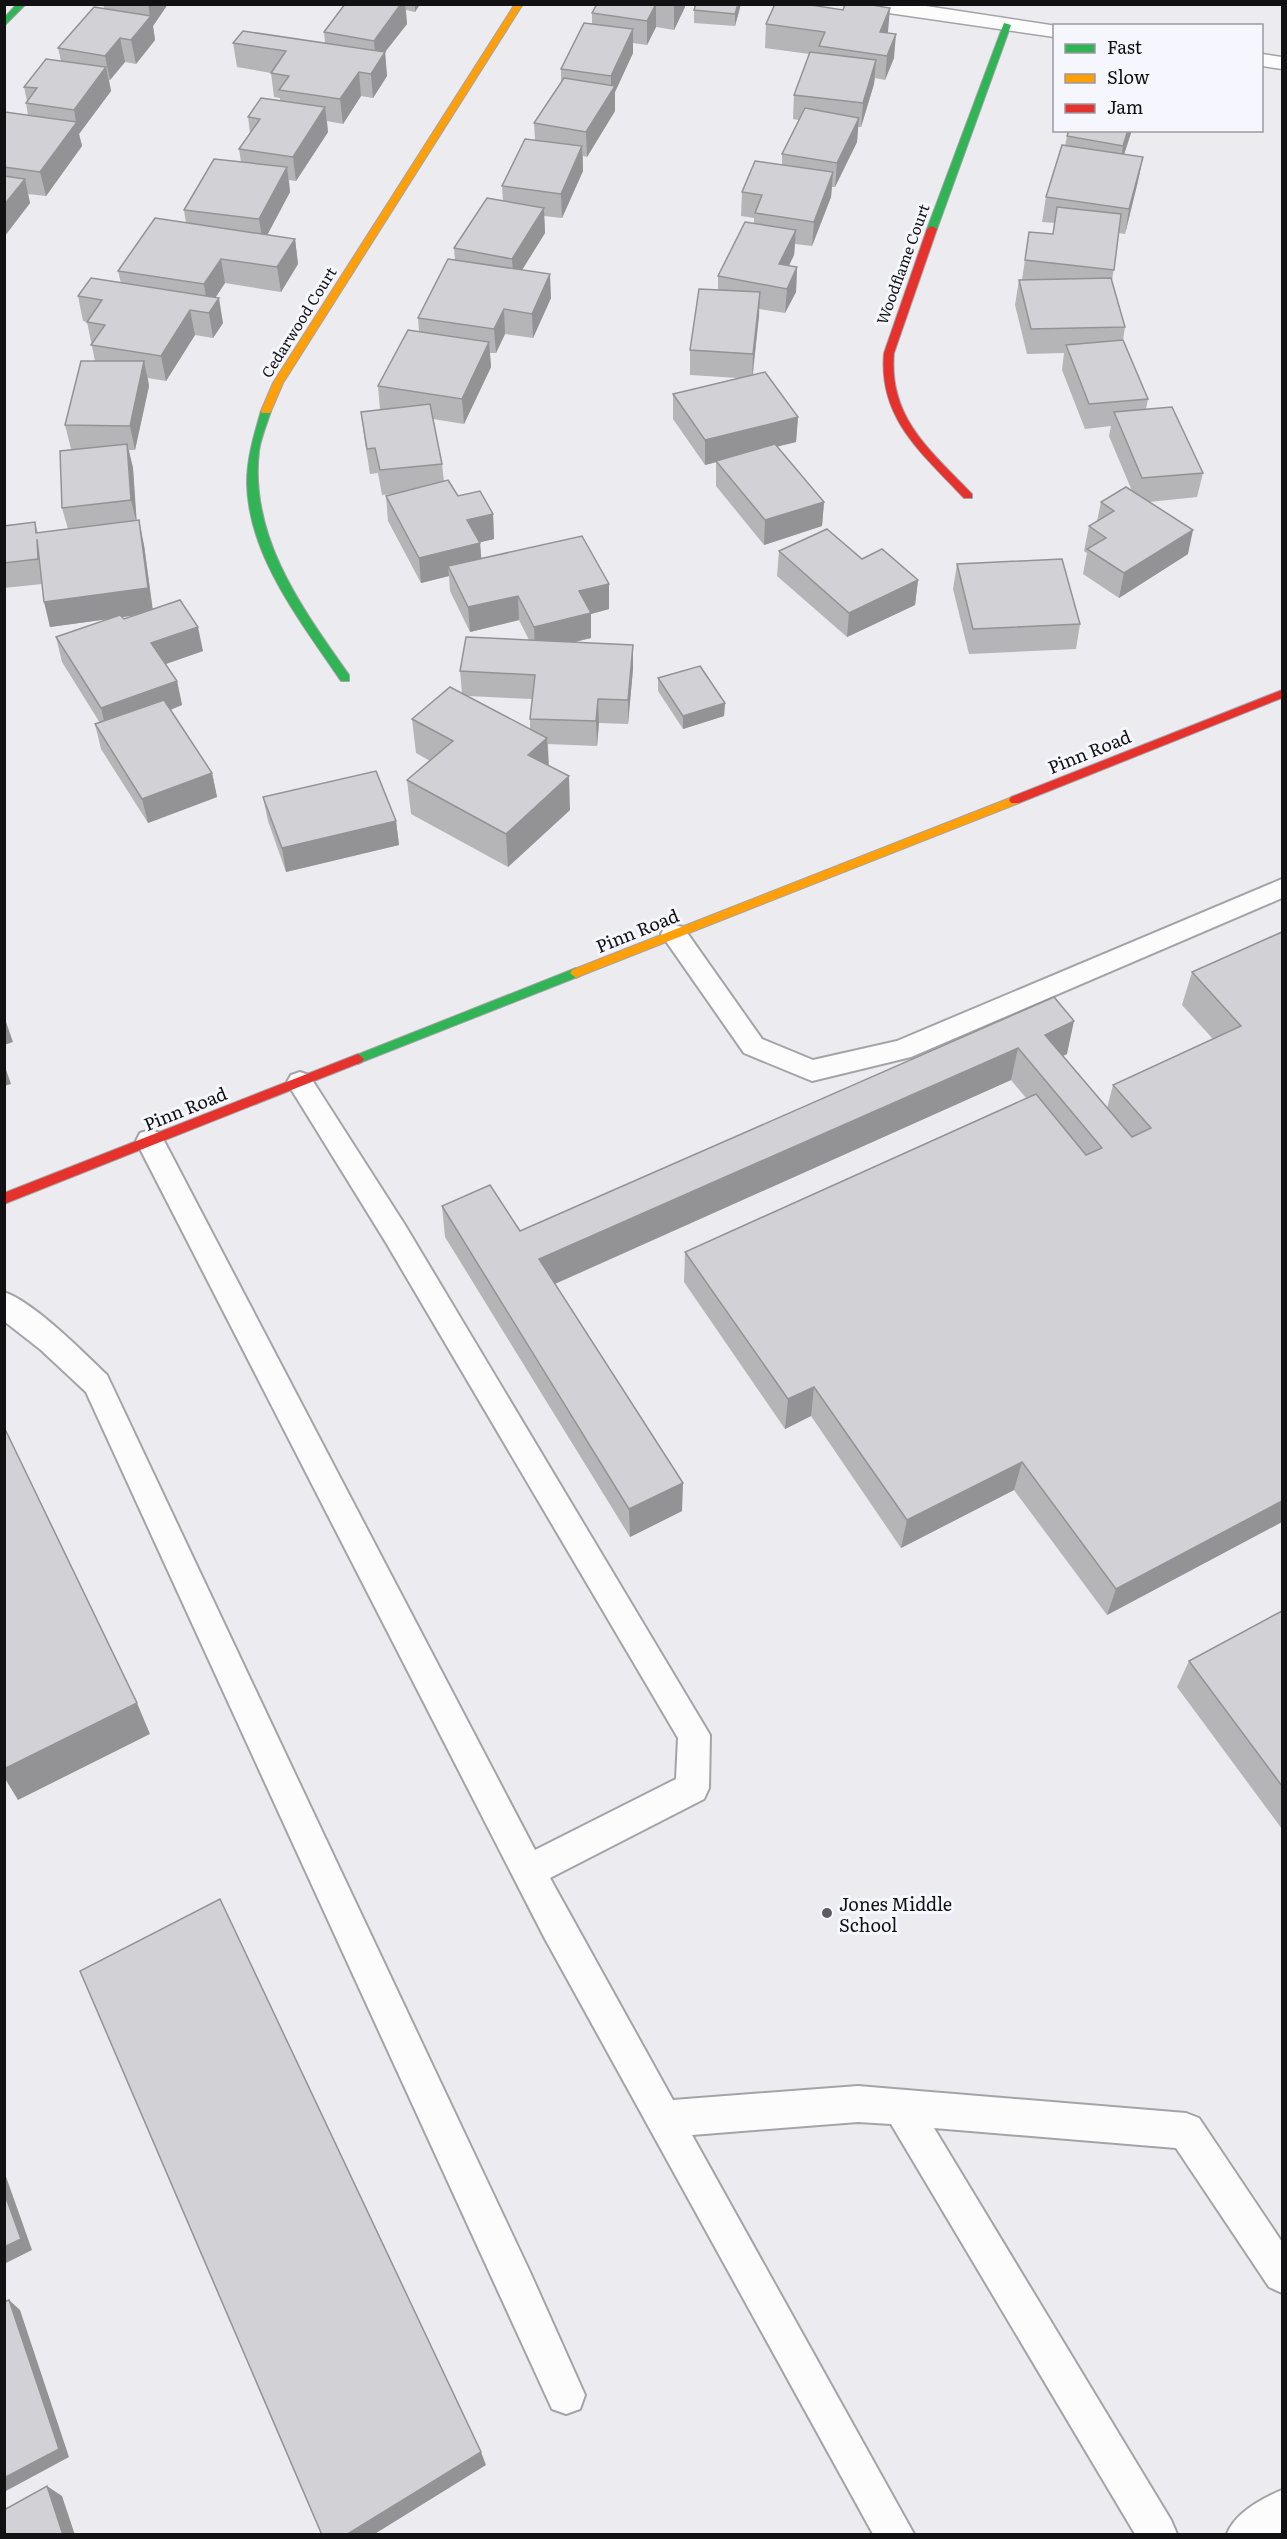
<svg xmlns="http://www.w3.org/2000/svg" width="1287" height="2539" font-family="Literata,serif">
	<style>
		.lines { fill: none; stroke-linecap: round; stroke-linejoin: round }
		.lane-casing { stroke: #a4a4a8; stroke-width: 4 }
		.street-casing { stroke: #a4a4a8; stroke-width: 3 }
		.fast-casing { stroke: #a4a4a8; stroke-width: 2 }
		.slow-casing { stroke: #a4a4a8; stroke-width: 2 }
		.jam-casing { stroke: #a4a4a8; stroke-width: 2 }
		.lane { fill: #fcfcfd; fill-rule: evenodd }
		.street { fill: #fcfcfd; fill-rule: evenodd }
		.fast { fill: #30b455; fill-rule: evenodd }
		.slow { fill: #ff9f0a; fill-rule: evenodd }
		.jam { fill: #e5322d; fill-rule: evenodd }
		.wall { fill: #b5b5b8; fill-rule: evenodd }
		.shaded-wall { fill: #939396 }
		.building { fill: #d2d2d6; stroke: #939396; stroke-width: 1.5 }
		.poi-dot { fill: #5d5d61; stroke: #f6f6fe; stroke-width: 2 }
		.labels { text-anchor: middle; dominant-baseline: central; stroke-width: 6; stroke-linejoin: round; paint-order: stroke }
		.far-street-label { font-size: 15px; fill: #111114; stroke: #f6f6fe }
		.street-label { font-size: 18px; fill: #111114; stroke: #f6f6fe }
		.poi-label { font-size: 18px; fill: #111114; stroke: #f6f6fe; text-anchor: start }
	</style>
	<rect width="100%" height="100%" fill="#ebebf0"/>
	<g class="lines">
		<defs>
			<g id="lane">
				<path d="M1282,879V898L911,1057L812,1081L744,1053L661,934L665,927L674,925L683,927L762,1039L813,1060L897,1041Z"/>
				<path d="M300,1072L309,1075L405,1225L710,1735L709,1788L704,1799L550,1878L673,2100L858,2086L1186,2113L1199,2118L1282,2242V2293L1269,2287L1176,2148L934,2128L1171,2520L1177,2534H1135L891,2124L858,2122L692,2135L914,2534H873L544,1937L136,1141L140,1133L150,1130L160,1133L535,1850L676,1779L678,1738L385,1241L291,1089L287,1082L291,1075Z"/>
				<path d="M4,1292C35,1303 83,1352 107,1375L530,2272L585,2395L580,2409L566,2414L552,2409L86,1392L41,1350L4,1321Z"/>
				<path d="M1282,2490V2533L1227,2534C1235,2513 1261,2499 1282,2490Z"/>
			</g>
			<g id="street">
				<path d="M858,4H913L1057,26H1054V37L868,10L861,8Z"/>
				<path d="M1262,54L1282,57V69L1262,66Z"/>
			</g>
			<g id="fast">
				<path d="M17,4H26L4,26V18Z"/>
				<path d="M1004,23L1011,25L937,229L929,231L927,229Z"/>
				<path d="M266,408L271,411C267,424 261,437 259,451C249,537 302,608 349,675V681H341C302,623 248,556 247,483C247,458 254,435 261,411Z"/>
				<path d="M576,968L582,973L580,976L362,1062L358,1064L352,1059L354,1056Z"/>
			</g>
			<g id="slow">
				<path d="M515,4H523L283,383L271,411L270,413H262L261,411L273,383Z"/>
				<path d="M1015,796L1019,797L1021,800L1019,803L580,976L576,978L570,973L572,970Z"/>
			</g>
			<g id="jam">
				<path d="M932,226L937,229L894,353C888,418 931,451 972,494V498H964C923,454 878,419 884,353L927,229Z"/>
				<path d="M1282,690V698L1019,803H1011L1009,800L1011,797Z"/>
				<path d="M358,1054L364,1059L362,1062L4,1204V1193Z"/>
			</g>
		</defs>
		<!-- lane casing -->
		<use href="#lane" class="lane-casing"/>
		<!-- street casing -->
		<use href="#street" class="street-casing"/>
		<!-- fast casing -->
		<use href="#fast" class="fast-casing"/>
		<!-- slow casing -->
		<use href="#slow" class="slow-casing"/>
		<!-- jam casing -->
		<use href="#jam" class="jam-casing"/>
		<!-- lane -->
		<use href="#lane" class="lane"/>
		<!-- street -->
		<use href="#street" class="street"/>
		<!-- fast -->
		<use href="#fast" class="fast"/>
		<!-- slow -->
		<use href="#slow" class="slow"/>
		<!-- jam -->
		<use href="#jam" class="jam"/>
	</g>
	<!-- wall -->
	<g class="wall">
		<path d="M103,4H168L153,26L155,40L136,64L125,62L110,80H109L111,91L79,134L82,146L46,196L28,194L30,203L4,237V112L28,115L26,103L27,101L24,87L61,61L58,48L104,8Z"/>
		<path d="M345,4H420L415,12L406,10L407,24L385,52L387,76L373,98L361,96L343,124L327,121L328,132L296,181L289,180L290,192L267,235L295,239L298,264L281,292L225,283L215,298L223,323L213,338L195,335L166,381L148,378L149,386L135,450H129L133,468L136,521L144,545L153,610L203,651L166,664L177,681L182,705L171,710L212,773L217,797L148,823L101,749L95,724L100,723L62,662L56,637L108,619L50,627L42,584L4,588V526L35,522L38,533L68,529L62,508L71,449L65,425L95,361L87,322L83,321L78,296L121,283L118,271L186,223L184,210L241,162L239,149L250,133L248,117L280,101V98L274,97L271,73L237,67L233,43H325L324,32ZM136,615L124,619L122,617Z"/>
		<path d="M597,4H685V7L674,30L656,27L647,45L633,43V53L615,92V111L587,157L583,156V171L562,218L544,216L545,233L522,270L551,298L533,338L505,334L496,353H490L491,367L464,424L433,419L442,464L444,482L458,496L493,514L494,539L480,542L481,559L609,584V609L591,614V638L575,642L633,669L628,724L599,723L597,746L548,744L549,766L570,810L508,867L411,814L407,780L430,761L416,753L412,719L462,693L460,671L529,640L519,620L470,632L450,591L449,576L421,583L388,521L386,496L395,494L382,495L378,473L370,474L364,436L361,412L380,410L378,386L419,331L418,318L455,260L454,248L503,201L502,186L535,140L534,123L561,82V69L592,24V13ZM468,696L532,699L530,719V729Z"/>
		<path d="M696,4H741L735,26L694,23V10Z"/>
		<path d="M766,24L888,32L894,58L885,80L875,78L874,84L861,127H858L857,142L835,187H832L831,197L812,246L795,244L794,255L789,266L797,267L796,292L785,313L759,309L753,375L798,417L796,442L777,446L824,502L822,526L764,545L716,486V462L705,465L673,419V394L738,378L690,375V350L718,290V276L754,223V218L741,216L742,192L782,165V154L799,120L793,119L794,95L809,54L765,48Z"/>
		<path d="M1069,130H1132L1124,154L1143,157L1138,181L1125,234L1119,233L1112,281L1125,327L1123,340L1148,399L1146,409L1203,473L1197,497L1149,502L1188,554L1119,598L1083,574L1087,553L1084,551L1089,526L1097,521L1101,502L1132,491L1109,436L1111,426L1085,429L1062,370L1064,353L1027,354L1015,305L1019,280H1022L1029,232L1053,234L1055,223L1042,222L1046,197L1065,146L1067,136Z"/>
		<path d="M779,551L862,559L918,580L915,605L847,637L777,576Z"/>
		<path d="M957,564L1080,624L1076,649L969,654L953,589Z"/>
		<path d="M658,678L725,703L724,716L683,729L658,691Z"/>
		<path d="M263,797L396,821L399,845L286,872L268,821Z"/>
		<path d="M1282,932V1522L1107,1615L1014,1490L901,1548L811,1416L785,1429L684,1282L685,1252L1026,1098L1011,1080L555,1284L682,1511L630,1537L445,1237L442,1206L520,1231L1054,997L1067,1054L1063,1056L1107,1108L1113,1085L1213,1039L1182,1005L1192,972Z"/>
		<path d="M1282,1611V1829L1177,1687L1189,1661Z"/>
	</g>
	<!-- shaded-wall -->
	<g class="shaded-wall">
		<path d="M148,4H168L153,26L155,40L136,64L131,40L150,17Z"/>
		<path d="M401,4H405L407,24L385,52L387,76L373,98L371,74L376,65L374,41Z"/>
		<path d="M415,4H420L415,12Z"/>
		<path d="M656,4V27L647,45V21Z"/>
		<path d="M674,4H685V7L674,30Z"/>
		<path d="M738,4H741L735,26V14Z"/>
		<path d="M890,8L888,32L878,56L880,32Z"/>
		<path d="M633,29V53L615,92V111L587,157L586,132L611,92V76Z"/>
		<path d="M896,34L894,58L885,80L887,56Z"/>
		<path d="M120,38L125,62L110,80L105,56Z"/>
		<path d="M876,60L874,84L861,127L863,103Z"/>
		<path d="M106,67L111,91L79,134L82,146L46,196L40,172L76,122L74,110Z"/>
		<path d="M359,72L361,96L343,124L340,99Z"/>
		<path d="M325,107L328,132L296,181L293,157Z"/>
		<path d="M859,118L857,142L835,187L837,163Z"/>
		<path d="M1128,130H1132L1119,170L1123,146Z"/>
		<path d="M582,146L583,171L562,218L561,194Z"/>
		<path d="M1143,157L1138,181L1125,234L1129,209Z"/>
		<path d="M287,167L290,192L263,243L259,219Z"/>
		<path d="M833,172L831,197L812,246L814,222Z"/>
		<path d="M25,179L30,203L4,237V205Z"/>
		<path d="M544,208L545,233L514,283L512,259Z"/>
		<path d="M796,230L794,255L777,289L779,264Z"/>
		<path d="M295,239L298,264L281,292L277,267Z"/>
		<path d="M221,259L225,283L208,309L204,284Z"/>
		<path d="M797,267L796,292L785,313L787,289Z"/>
		<path d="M550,274L551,298L533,338L532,314Z"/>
		<path d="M760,292L759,317L752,379L753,354Z"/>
		<path d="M219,298L223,323L213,338L209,313Z"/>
		<path d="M504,309L505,334L496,353L494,329Z"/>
		<path d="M190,310L195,335L166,381L161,356Z"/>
		<path d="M489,342L491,367L464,424L462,399Z"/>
		<path d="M144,361L149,386L135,450L130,426Z"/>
		<path d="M798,417L796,442L705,465V440Z"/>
		<path d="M127,444L133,468L137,525L131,500Z"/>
		<path d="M824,502L822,526L764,545L765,520Z"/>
		<path d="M493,514L494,539L469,545L467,520Z"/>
		<path d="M139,520L144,545L153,613L50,627L44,602Z"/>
		<path d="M1193,530L1188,554L1119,598L1124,573Z"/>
		<path d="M480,543L482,567L448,566L449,576L421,583L419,558Z"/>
		<path d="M918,580L915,605L847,637L849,613Z"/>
		<path d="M609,584V609L591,614V638L535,651L534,627L579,591Z"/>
		<path d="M518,596L519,620L470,632L468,607Z"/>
		<path d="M198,627L203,651L157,667L151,643Z"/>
		<path d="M633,645V669L628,724V700Z"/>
		<path d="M177,681L182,705L107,733L101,708Z"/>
		<path d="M598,699L599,723L597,746L596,721Z"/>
		<path d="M725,703L724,716L683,729V716Z"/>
		<path d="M547,738L549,772L528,755Z"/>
		<path d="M212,773L217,797L148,823L142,799Z"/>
		<path d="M569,776L570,810L508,867L506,834Z"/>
		<path d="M396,821L399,845L286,872L282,848Z"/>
		<path d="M4,1019H5L13,1042L4,1045Z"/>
		<path d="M1074,1021L1067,1054L1038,1067L1045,1035Z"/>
		<path d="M1018,1048L1011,1080L541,1290L539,1259Z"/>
		<path d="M4,1064L11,1084L4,1086Z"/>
		<path d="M814,1387L811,1416L785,1429L788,1399Z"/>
		<path d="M1022,1462L1014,1490L901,1548L907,1520Z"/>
		<path d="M683,1483L682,1511L630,1537L629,1509Z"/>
		<path d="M1282,1501V1522L1107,1615L1116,1589Z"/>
		<path d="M137,1703L150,1734L18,1800L4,1777V1769Z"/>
		<path d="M4,2171L32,2250L4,2264Z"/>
		<path d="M9,2300L20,2310L69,2457L4,2492Z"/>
		<path d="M481,2452L486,2465L373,2535H346Z"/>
		<path d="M47,2486L62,2496L75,2535H63Z"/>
	</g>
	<!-- building -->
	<g class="building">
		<path d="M345,4H401L374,41L324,32Z"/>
		<path d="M597,4H656L647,21L592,13Z"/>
		<path d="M696,4H738L735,14L694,10Z"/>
		<path d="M775,4H804L843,10L845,4H866L890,8L880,32L896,34L887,56L819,46L825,32L766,24Z"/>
		<path d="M94,7L151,16L131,40L120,38L105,56L58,48Z"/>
		<path d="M584,23L633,29L611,76L561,69Z"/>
		<path d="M243,31L385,52L371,74L359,72L340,99L279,90L289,76L271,73L286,51L233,43Z"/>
		<path d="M810,52L876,60L863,103L794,95Z"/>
		<path d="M46,59L106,67L74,110L26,103L37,88L24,87Z"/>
		<path d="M564,78L615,86L586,132L534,123Z"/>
		<path d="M261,98L325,107L293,157L239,149L260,119L248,117Z"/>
		<path d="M805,108L859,118L837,163L782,154Z"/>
		<path d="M5,112L77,122L40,172L4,167Z"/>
		<path d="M1069,130H1128L1123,146L1067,136Z"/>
		<path d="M525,139L582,146L561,194L502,186Z"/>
		<path d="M1062,145L1143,157L1129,209L1046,197Z"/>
		<path d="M214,159L287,167L259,219L184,210Z"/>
		<path d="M755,161L833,172L814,222L755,213L762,195L742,192Z"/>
		<path d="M4,176L25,179L4,205Z"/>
		<path d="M487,198L544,208L512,259L454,248Z"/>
		<path d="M1057,207L1121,214L1114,270L1025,260L1029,232L1053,234Z"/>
		<path d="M155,218L295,239L277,267L221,259L204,284L118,271Z"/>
		<path d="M745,222L796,230L779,264L797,267L787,289L718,276Z"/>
		<path d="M448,259L550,274L532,314L504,309L494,329L418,318Z"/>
		<path d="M91,278L219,298L209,313L190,310L161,356L91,345L105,325L87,322L102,300L78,296Z"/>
		<path d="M1111,278L1125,327L1031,329L1019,280Z"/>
		<path d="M699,289L760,292L753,354L690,350Z"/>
		<path d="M408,330L489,342L462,399L378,386Z"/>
		<path d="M1123,340L1148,399L1089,404L1066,345Z"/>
		<path d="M81,361H144L130,426L65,425Z"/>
		<path d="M765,372L798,417L705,440L673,394Z"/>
		<path d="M430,404L442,464L380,470L375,448L367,449L361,412Z"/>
		<path d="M1172,407L1203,473L1142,478L1114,412Z"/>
		<path d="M127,444L131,500L62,508L60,451Z"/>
		<path d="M775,444L824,502L765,520L716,461Z"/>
		<path d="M448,480L458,496L480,491L493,514L467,520L480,543L419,558L386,496Z"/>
		<path d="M1126,487L1193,530L1124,573L1087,549L1106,538L1089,526L1114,511L1101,502Z"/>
		<path d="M139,520L148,588L44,602L37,539L38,559L4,563V526L35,522L36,533Z"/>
		<path d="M827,529L862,559L882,549L918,580L849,613L779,551Z"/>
		<path d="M582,536L609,584L579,591L591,613L534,627L518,596L468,607L448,566Z"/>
		<path d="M1062,559L1080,624L973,629L957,564Z"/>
		<path d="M180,600L198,627L151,643L177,681L101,708L56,637L120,615L124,619Z"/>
		<path d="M466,637L633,645L628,700L598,699L596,721L530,719L535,675L460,671Z"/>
		<path d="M700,666L725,703L683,716L658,678Z"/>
		<path d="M450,687L547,738L528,755L569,776L506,834L407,780L453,741L412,719Z"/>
		<path d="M164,700L212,773L142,799L95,724Z"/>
		<path d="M376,771L396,821L282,848L263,797Z"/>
		<path d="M1282,932V1501L1116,1589L1022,1462L907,1520L814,1387L788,1399L685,1252L1036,1094L1086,1155L1102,1148L1018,1048L539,1259L683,1483L629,1509L442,1206L490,1185L520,1231L1054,997L1074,1021L1045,1035L1132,1137L1151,1128L1113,1085L1241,1026L1192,972Z"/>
		<path d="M4,1427L137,1703L4,1769Z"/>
		<path d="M1282,1611V1786L1189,1661Z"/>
		<path d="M220,1899L481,2452L346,2535H322L80,1971Z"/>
		<path d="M4,2192L21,2239L4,2247Z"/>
		<path d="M9,2300L59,2449L4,2478V2302Z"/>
		<path d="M47,2486L63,2535H4V2510Z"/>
	</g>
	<!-- markers -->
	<circle class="poi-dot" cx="827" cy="1913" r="6"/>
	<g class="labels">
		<!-- far-street labels -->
		<g class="far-street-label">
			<text transform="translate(902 264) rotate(-70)">Woodflame Court</text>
			<text transform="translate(298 322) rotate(-58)">Cedarwood Court</text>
		</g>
		<!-- street labels -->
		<g class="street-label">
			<text transform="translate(1089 751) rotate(-22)">Pinn Road</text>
			<text transform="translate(637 930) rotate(-22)">Pinn Road</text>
			<text transform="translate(185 1108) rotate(-22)">Pinn Road</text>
		</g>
		<!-- poi labels -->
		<g class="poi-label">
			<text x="839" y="1903">Jones Middle<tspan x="839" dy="21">School</tspan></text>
		</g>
	</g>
	<!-- border -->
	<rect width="1287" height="2539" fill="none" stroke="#111114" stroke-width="12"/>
	<!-- legend -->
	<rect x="1053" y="24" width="210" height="108" fill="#f6f6fe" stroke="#9a9aa0" stroke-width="1.5"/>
	<rect x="1065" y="44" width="30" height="9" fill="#30b455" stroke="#9a9aa0" stroke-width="1.5"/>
	<text x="1107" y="54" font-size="18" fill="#111114">Fast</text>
	<rect x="1065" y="74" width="30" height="9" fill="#ff9f0a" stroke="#9a9aa0" stroke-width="1.5"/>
	<text x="1107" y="84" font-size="18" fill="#111114">Slow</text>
	<rect x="1065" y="104" width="30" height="9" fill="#e5322d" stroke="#9a9aa0" stroke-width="1.5"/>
	<text x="1107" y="114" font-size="18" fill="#111114">Jam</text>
</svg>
